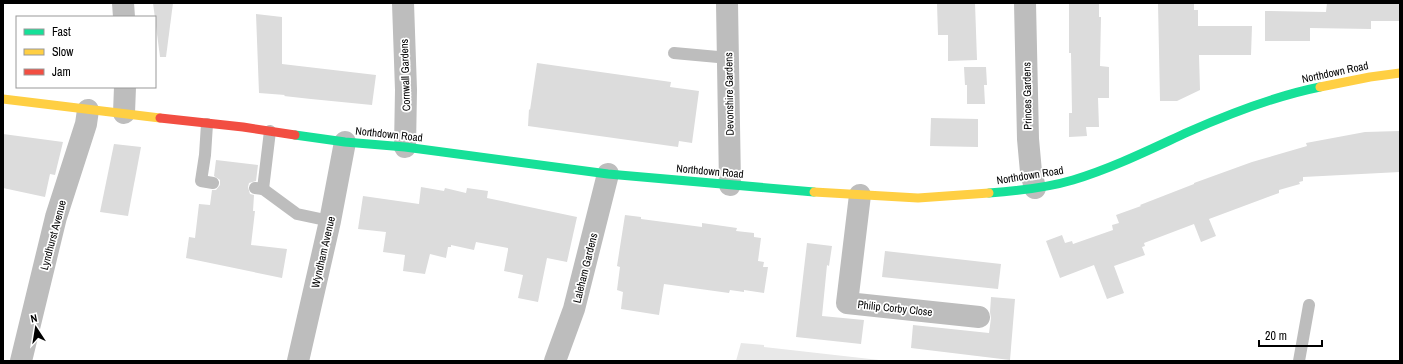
<svg xmlns="http://www.w3.org/2000/svg" width="1403" height="364" font-family="'Archivo Narrow',sans-serif">
	<style>
		.green { fill: #e8e8e8 }
		.building { fill: #dcdcdc }
		.lines { fill: none; stroke-linecap: round; stroke-linejoin: round }
		.lane { stroke: #bdbdbd; stroke-width: 12 }
		.street { stroke: #bdbdbd; stroke-width: 22 }
		.fast { stroke: #16e098; stroke-width: 9 }
		.slow { stroke: #ffcf43; stroke-width: 9 }
		.jam { stroke: #f24e42; stroke-width: 9 }
		.labels { text-anchor: middle; dominant-baseline: central; stroke-width: 3.5; stroke-linejoin: round; paint-order: stroke }
		.street-label { font-size: 11px; fill: #000; stroke: #fff }
	</style>
	<rect width="100%" height="100%" fill="#fff"/>
	<!-- green -->
	<path class="green" d="M741,343L764,345V347L888,361H736Z"/>
	<!-- building -->
	<g class="building">
		<path d="M153,3H173L166,57H160Z"/>
		<path d="M937,3H975L977,60L948,61V35H938Z"/>
		<path d="M1069,3H1099V17H1101L1100,66L1109,67V98H1098L1099,127H1086L1087,136L1069,137V113H1072L1071,53H1069Z"/>
		<path d="M1158,3H1194V10H1198V26H1252L1251,55H1199L1200,90L1177,101H1160Z"/>
		<path d="M1327,3H1400V21H1371V29L1310,28V41H1265V11L1326,12Z"/>
		<path d="M256,14L282,17V64L376,75L372,105L311,99L284,96L285,95L259,93Z"/>
		<path d="M537,63L671,82L670,87L699,91L692,143L679,141L678,147L528,126L529,109L530,110Z"/>
		<path d="M964,67H986L987,85H984L985,104H967V85H965Z"/>
		<path d="M931,118L978,119V147L930,146Z"/>
		<path d="M1400,131V172L1303,177V181L1299,182L1300,184L1279,190V193L1209,219L1216,236L1201,242L1194,224L1144,243L1145,246L1142,247L1145,255L1114,266L1124,293L1107,299L1094,265L1060,278L1046,241L1062,235L1065,243L1072,241L1073,244L1113,230L1112,225L1119,223L1116,215L1141,206L1140,205L1194,184V183L1252,162L1307,146L1306,143L1365,132Z"/>
		<path d="M3,134L63,142L55,175L50,174L45,197L3,188Z"/>
		<path d="M114,144L141,147L128,216L100,212Z"/>
		<path d="M216,160L258,165L256,181L249,183L248,187L250,194L254,195L253,211H255L251,245L287,249L282,278L186,258L189,237L195,238L199,204L210,205L212,190H216L220,185V180L214,176Z"/>
		<path d="M421,187L444,191L445,188L466,193L467,188L488,191L487,198L577,217L567,262L547,258L538,302L518,298L523,275L504,271L508,250V248L476,242L474,250L451,245V247H448L446,258L430,254L425,274L403,271L405,255L383,252L386,232L358,229L363,196L419,204Z"/>
		<path d="M625,215L641,217V219L702,227V223L737,228L736,231L754,233V237L761,238L758,261L764,262L763,267H768L764,293L744,290V292L730,290L729,293L664,284L659,315L621,309L623,292L617,290L620,267L617,266Z"/>
		<path d="M807,243L832,246L829,266L827,265L822,316L864,320L861,344L796,337Z"/>
		<path d="M885,251L1001,264L998,289L882,277Z"/>
		<path d="M991,297L1015,299L1010,360L911,348L913,325L989,333L991,318L990,312Z"/>
	</g>
	<g class="lines">
		<!-- lane -->
		<g class="lane">
			<path d="M674,53L729,58"/>
			<path d="M207,124L205,155L201,181L213,183"/>
			<path d="M255,188L263,189L270,131"/>
			<path d="M263,189L297,214L330,221"/>
			<path d="M1299,361L1309,305"/>
		</g>
		<!-- street -->
		<g class="street">
			<path d="M123,3L124,17"/>
			<path d="M403,3L406,90L405,147"/>
			<path d="M727,3L730,185"/>
			<path d="M1025,3L1028,139L1031,172L1035,188"/>
			<path d="M124,113L125,87"/>
			<path d="M860,195L847,303L979,317"/>
			<path d="M21,361L56,217L86,124L88,110"/>
			<path d="M298,361L330,221L345,142"/>
			<path d="M555,361L574,309L608,174"/>
		</g>
		<!-- fast -->
		<g class="fast">
			<path d="M295,135L345,142L405,147L608,174L814,192"/>
			<path d="M989,193C1017,191 1046,188 1073,180C1113,168 1151,149 1188,132C1231,113 1275,96 1320,87"/>
		</g>
		<!-- slow -->
		<g class="slow">
			<path d="M1320,87L1370,77L1400,73"/>
			<path d="M3,99L160,118"/>
			<path d="M814,192L918,198L989,193"/>
		</g>
		<!-- jam -->
		<path class="jam" d="M160,118L243,127L295,135"/>
	</g>
	<g class="labels">
		<!-- street labels -->
		<g class="street-label">
			<text transform="translate(1335 72) rotate(-12)">Northdown Road</text>
			<text transform="translate(405 75) rotate(-92)">Cornwall Gardens</text>
			<text transform="translate(729 94) rotate(-91)">Devonshire Gardens</text>
			<text transform="translate(1027 96) rotate(-91)">Princes Gardens</text>
			<text transform="translate(389 134) rotate(6)">Northdown Road</text>
			<text transform="translate(710 171) rotate(5)">Northdown Road</text>
			<text transform="translate(1030 175) rotate(-9)">Northdown Road</text>
			<text transform="translate(53 235) rotate(-75)">Lyndhurst Avenue</text>
			<text transform="translate(323 252) rotate(-77)">Wyndham Avenue</text>
			<text transform="translate(585 268) rotate(-76)">Laleham Gardens</text>
			<text transform="translate(895 308) rotate(6)">Philip Corby Close</text>
		</g>
	</g>
	<!-- border -->
	<rect width="1403" height="364" fill="none" stroke="#000000" stroke-width="8"/>
	<!-- legend -->
	<rect x="16" y="16" width="140" height="72" fill="#ffffff" stroke="#999999"/>
	<rect x="24" y="29" width="20" height="6" fill="#16e098" stroke="#999999"/>
	<text x="52" y="36" font-size="12" fill="#000000">Fast</text>
	<rect x="24" y="49" width="20" height="6" fill="#ffcf43" stroke="#999999"/>
	<text x="52" y="56" font-size="12" fill="#000000">Slow</text>
	<rect x="24" y="69" width="20" height="6" fill="#f24e42" stroke="#999999"/>
	<text x="52" y="76" font-size="12" fill="#000000">Jam</text>
	<!-- north arrow -->
	<g transform="translate(36 328) rotate(348)" stroke="#ffffff" stroke-width="3" paint-order="stroke">
	<path d="M0-3L7 15L0 10L-7 15Z" fill="#000000"/>
	<text y="-6" font-size="11" font-weight="bold" text-anchor="middle" fill="#000000">N</text>
	</g>
	<!-- scale -->
	<path d="M1259 340v6h63v-6" fill="none" stroke="#000000" stroke-width="2"/>
	<text x="1265" y="340" font-size="12" fill="#000000" stroke="#ffffff" stroke-width="3" paint-order="stroke">20 m</text>
</svg>
